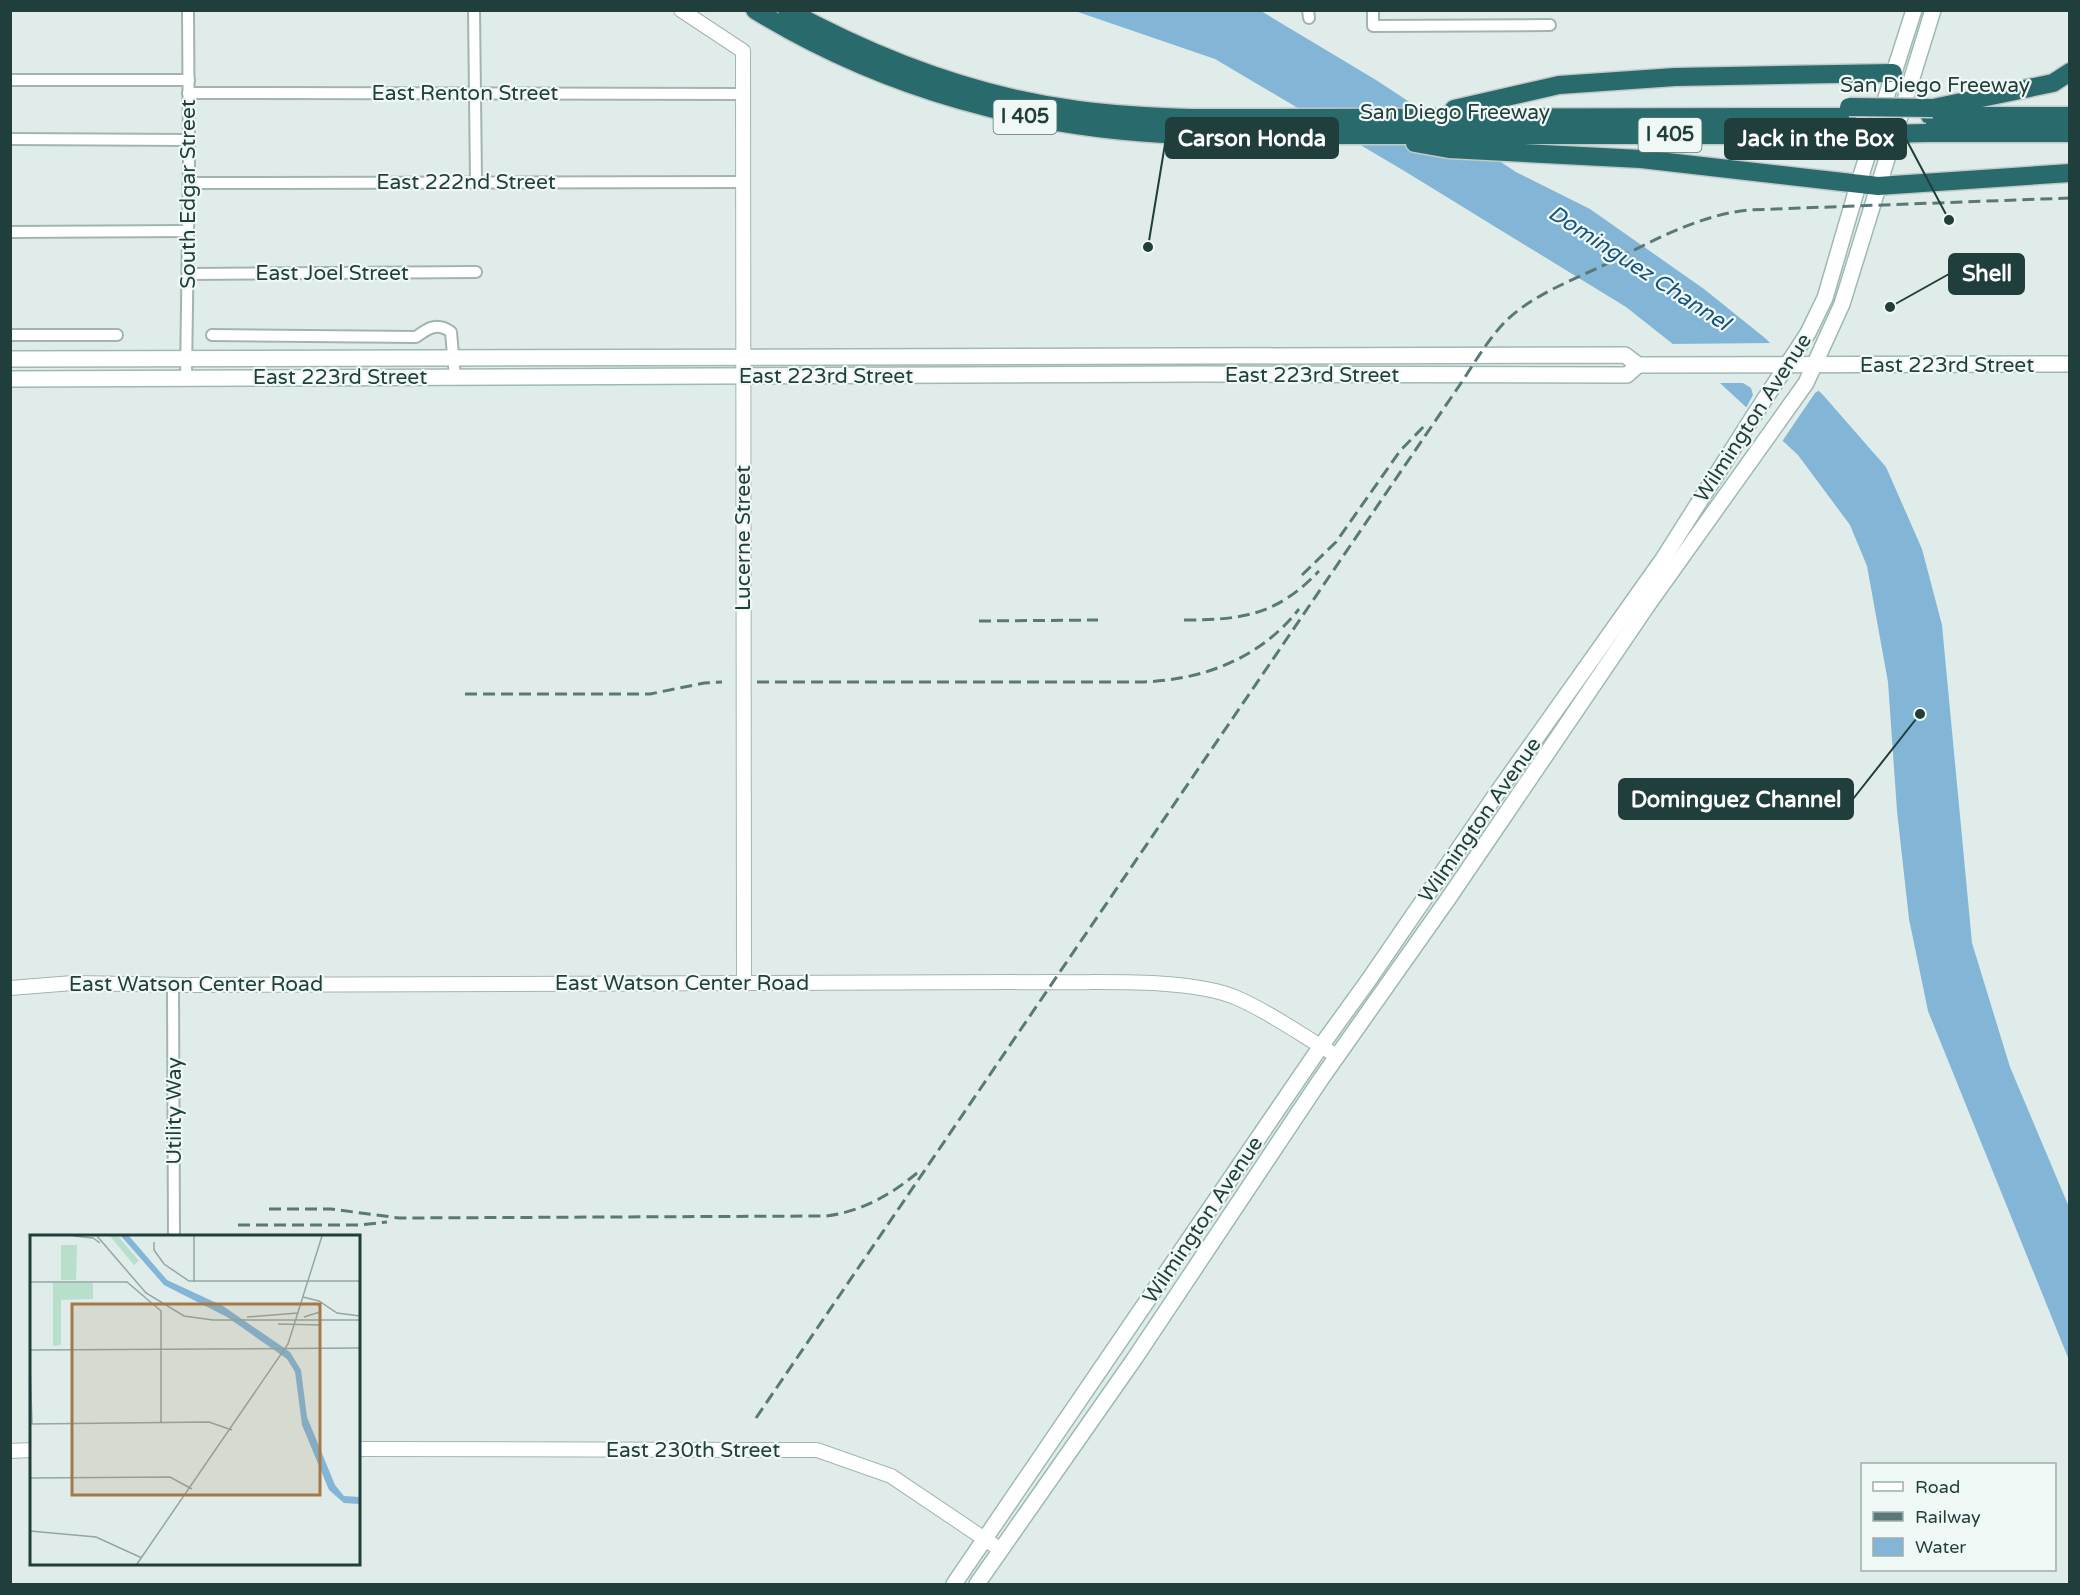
<svg xmlns="http://www.w3.org/2000/svg" width="2080" height="1595" font-family="'Varela Round',sans-serif">
	<style>
		.water { fill: #83b6d6 }
		.pier { fill: #e0ece9 }
		.lines { fill: none; stroke-linecap: round; stroke-linejoin: round }
		.minor-casing { stroke: #a2b4b2; stroke-width: 14 }
		.tertiary-casing { stroke: #a2b4b2; stroke-width: 16 }
		.secondary-casing { stroke: #9db9b5; stroke-width: 18 }
		.motorway-casing { stroke: #c0c9c8; stroke-width: 21 }
		.minor { stroke: #fff; stroke-width: 10 }
		.tertiary { stroke: #fff; stroke-width: 14 }
		.secondary { stroke: #fff; stroke-width: 15 }
		.motorway { stroke: #296a6c; stroke-width: 18 }
		.rail { stroke: #597978; stroke-width: 3; stroke-dasharray: 12 6; stroke-linecap: butt }
		.motorway-bridge-casing { stroke: #c0c9c8; stroke-width: 21; stroke-linecap: butt }
		.motorway-bridge { stroke: #296a6c; stroke-width: 18 }
		.labels { text-anchor: middle; dominant-baseline: central; stroke-width: 4.5; stroke-linejoin: round; paint-order: stroke }
		.shield { fill: #f0f8f6; stroke: #5e7674; stroke-width: 1.5 }
		.shield-label { font-size: 20px; font-weight: bold; fill: #1f3e3c }
		.street-label { font-size: 21px; fill: #1f3e3c; stroke: #f0f8f6 }
		.water-label { font-size: 22px; font-style: italic; fill: #15547e; stroke: #f0f8f6 }
		.inset-road { fill: none; stroke: #93a6a4; stroke-width: 1.5 }
		.view { fill: #a47947; fill-opacity: 0.15; stroke: #a47947; stroke-width: 3 }
		.inset-edge { fill: none; stroke: #1f3e3c; stroke-width: 3 }
		.leader { fill: none; stroke: #1f3e3c; stroke-width: 2 }
		.callout-dot { fill: #1f3e3c; stroke: #f0f8f6; stroke-width: 2 }
		.callout { fill: #1f3e3c; stroke: #1f3e3c; stroke-width: 2 }
		.callout-label { font-size: 22px; text-anchor: middle; font-weight: bold; fill: #fff }
	</style>
	<rect width="100%" height="100%" fill="#e0ece9"/>
	<!-- water -->
	<path class="water" d="M1075,11H1261L1376,80L1516,172L1590,209L1704,289L1765,338L1823,395L1886,467L1922,549L1942,625L1972,943L2010,1067L2069,1207V1360L1928,1011L1909,919L1897,811L1888,682L1867,566L1850,525L1798,455L1707,371L1626,307L1406,172L1215,59Z"/>
	<!-- pier -->
	<path class="pier" d="M1775,343L1821,389L1815,393L1781,443L1745,410L1753,395L1751,388L1743,383H1716L1668,344Z"/>
	<g class="lines">
		<defs>
			<g id="minor">
				<path d="M474,10L476,181"/>
				<path d="M1308,10L1309,18"/>
				<path d="M1373,10V26L1550,25"/>
				<path d="M10,80H189"/>
				<path d="M188,93L742,94"/>
				<path d="M10,139L189,140"/>
				<path d="M189,183L743,182"/>
				<path d="M10,232L188,231"/>
				<path d="M188,274L476,272"/>
				<path d="M10,335H117"/>
				<path d="M212,335L416,337C428,328 437,322 451,332L455,377"/>
				<path d="M186,377L189,160L188,10"/>
				<path d="M173,985L174,1236"/>
			</g>
			<g id="tertiary">
				<path d="M681,10L743,51L744,983"/>
				<path d="M10,988L73,983L185,985L1053,982C1105,983 1191,978 1237,998C1272,1013 1304,1037 1337,1056"/>
				<path d="M358,1449L817,1450L891,1476L1001,1550"/>
				<path d="M10,1451L32,1450"/>
			</g>
			<g id="secondary">
				<path d="M10,359L1625,355L1638,365L2070,364"/>
				<path d="M10,379L1202,374L1627,375L1638,365"/>
				<path d="M954,1584L1321,1046L1368,981L1497,793L1663,559L1753,417L1808,333L1825,298L1858,185L1914,10"/>
				<path d="M977,1584L1135,1358L1321,1079L1448,899L1647,606L1806,383L1842,304L1933,10"/>
			</g>
			<g id="motorway">
				<path d="M755,10C884,89 1030,129 1181,135H1840"/>
				<path d="M787,10C877,59 976,97 1078,110C1115,115 1154,117 1191,118L1847,117"/>
				<path d="M1933,108L2053,83L2070,72"/>
				<path d="M1454,109L1559,85L1675,77L1893,73"/>
				<path d="M1930,116H2070"/>
				<path d="M1926,133H2070"/>
				<path d="M1415,143L1449,149L1641,159L1878,186L2070,173"/>
			</g>
		</defs>
		<!-- minor casing -->
		<use href="#minor" class="minor-casing"/>
		<!-- tertiary casing -->
		<use href="#tertiary" class="tertiary-casing"/>
		<!-- secondary casing -->
		<use href="#secondary" class="secondary-casing"/>
		<!-- motorway casing -->
		<use href="#motorway" class="motorway-casing"/>
		<!-- minor -->
		<use href="#minor" class="minor"/>
		<!-- tertiary -->
		<use href="#tertiary" class="tertiary"/>
		<!-- secondary -->
		<use href="#secondary" class="secondary"/>
		<!-- motorway -->
		<use href="#motorway" class="motorway"/>
		<!-- rail -->
		<g class="rail">
			<path d="M1302,575L1336,542L1400,451L1427,423"/>
			<path d="M1184,620C1243,620 1277,615 1319,571"/>
			<path d="M979,621L1098,620"/>
			<path d="M757,682H1139C1201,681 1260,659 1299,609"/>
			<path d="M465,694H650L704,683L722,682"/>
			<path d="M269,1209H331L399,1218L826,1216C860,1212 891,1195 917,1173"/>
			<path d="M238,1225H360L387,1222"/>
			<path d="M756,1418L1457,389C1473,366 1488,338 1508,319C1534,295 1568,282 1600,267C1648,244 1694,216 1748,210L2070,198"/>
		</g>
		<defs>
			<g id="motorway-bridge">
				<path d="M1849,107L1933,108"/>
				<path d="M1840,135L1926,133"/>
			</g>
		</defs>
		<!-- motorway-bridge casing -->
		<use href="#motorway-bridge" class="motorway-bridge-casing"/>
		<!-- motorway-bridge -->
		<use href="#motorway-bridge" class="motorway-bridge"/>
	</g>
	<g class="labels">
		<!-- shield labels -->
		<g class="shield">
			<rect x="993.5" y="100" width="63" height="34" rx="4.5"/>
			<rect x="1638.5" y="118" width="63" height="34" rx="4.5"/>
		</g>
		<g class="shield-label">
			<text x="1025" y="117">I 405</text>
			<text x="1670" y="135">I 405</text>
		</g>
		<!-- street labels -->
		<g class="street-label">
			<text x="1935" y="85">San Diego Freeway</text>
			<text x="465" y="93">East Renton Street</text>
			<text x="1455" y="112">San Diego Freeway</text>
			<text x="466" y="182">East 222nd Street</text>
			<text transform="translate(188 194) rotate(-90)">South Edgar Street</text>
			<text x="332" y="273">East Joel Street</text>
			<text x="1947" y="365">East 223rd Street</text>
			<text x="1312" y="375">East 223rd Street</text>
			<text x="826" y="376">East 223rd Street</text>
			<text x="340" y="377">East 223rd Street</text>
			<text transform="translate(1753 418) rotate(-57)">Wilmington Avenue</text>
			<text transform="translate(743 538) rotate(-90)">Lucerne Street</text>
			<text transform="translate(1480 820) rotate(-55)">Wilmington Avenue</text>
			<text x="682" y="983">East Watson Center Road</text>
			<text x="196" y="984">East Watson Center Road</text>
			<text transform="translate(174 1111) rotate(-90)">Utility Way</text>
			<text transform="translate(1203 1220) rotate(-56)">Wilmington Avenue</text>
			<text x="693" y="1450">East 230th Street</text>
		</g>
		<!-- water labels -->
		<g class="water-label">
			<text transform="translate(1639 268) rotate(33)">Dominguez Channel</text>
		</g>
	</g>
	<!-- overview -->
	<g transform="translate(30 1235)">
		<rect width="330" height="330" fill="#e0ece9"/>
		<path d="M80,1H88L109,26L104,30ZM31,10H47L46,45H31ZM23,48H63V64L31,65V110L23,111Z" fill="#b7dfcb"/>
		<path d="M91,1H99L137,45L193,71L260,117L271,135L277,182L305,250L314,261L330,262V269L314,268L299,255L272,190L265,137L257,124L197,82L134,50Z" fill="#83b6d6"/>
		<path class="inset-road" d="M44,1L63,3L70,8M67,1L116,58L154,81L183,85H330M124,7V15L134,29L159,46H330M0,47H97L131,76V187M164,47V1M273,62L289,66L307,78L330,81M217,82L268,78M274,82L290,77V71L284,68M248,89L290,90M0,115L330,113M0,128L2,189M0,189L179,187L202,195M0,243L140,242L162,254M0,296L66,302L112,323M107,329L258,109L292,1"/>
		<path class="view" d="M42,69H290V260H42Z"/>
		<rect width="330" height="330" class="inset-edge"/>
	</g>
	<!-- callouts -->
	<path class="leader" d="M1148 247L1166 138M1949 220L1906 139M1890 307L1949 274M1920 714L1853 799"/>
	<g class="callout-dot">
		<circle cx="1148" cy="247" r="6"/>
		<circle cx="1949" cy="220" r="6"/>
		<circle cx="1890" cy="307" r="6"/>
		<circle cx="1920" cy="714" r="6"/>
	</g>
	<g class="callout">
		<rect x="1166" y="118" width="172" height="40" rx="6"/>
		<rect x="1725" y="119" width="181" height="40" rx="6"/>
		<rect x="1949" y="254" width="75" height="40" rx="6"/>
		<rect x="1619" y="779" width="234" height="40" rx="6"/>
	</g>
	<g class="callout-label">
		<text x="1252" y="146">Carson Honda</text>
		<text x="1816" y="146">Jack in the Box</text>
		<text x="1987" y="281">Shell</text>
		<text x="1736" y="807">Dominguez Channel</text>
	</g>
	<!-- border -->
	<rect width="2080" height="1595" fill="none" stroke="#1f3e3c" stroke-width="24"/>
	<!-- legend -->
	<rect x="1861" y="1463" width="195" height="108" fill="#f0f8f6" stroke="#9caeac" stroke-width="1.5"/>
	<rect x="1873" y="1482" width="30" height="9" fill="#ffffff" stroke="#9caeac" stroke-width="1.5"/>
	<text x="1915" y="1493" font-size="18" fill="#1f3e3c">Road</text>
	<rect x="1873" y="1512" width="30" height="9" fill="#597978" stroke="#9caeac" stroke-width="1.5"/>
	<text x="1915" y="1523" font-size="18" fill="#1f3e3c">Railway</text>
	<rect x="1873" y="1538" width="30" height="18" fill="#83b6d6" stroke="#9caeac" stroke-width="1.5"/>
	<text x="1915" y="1553" font-size="18" fill="#1f3e3c">Water</text>
</svg>
